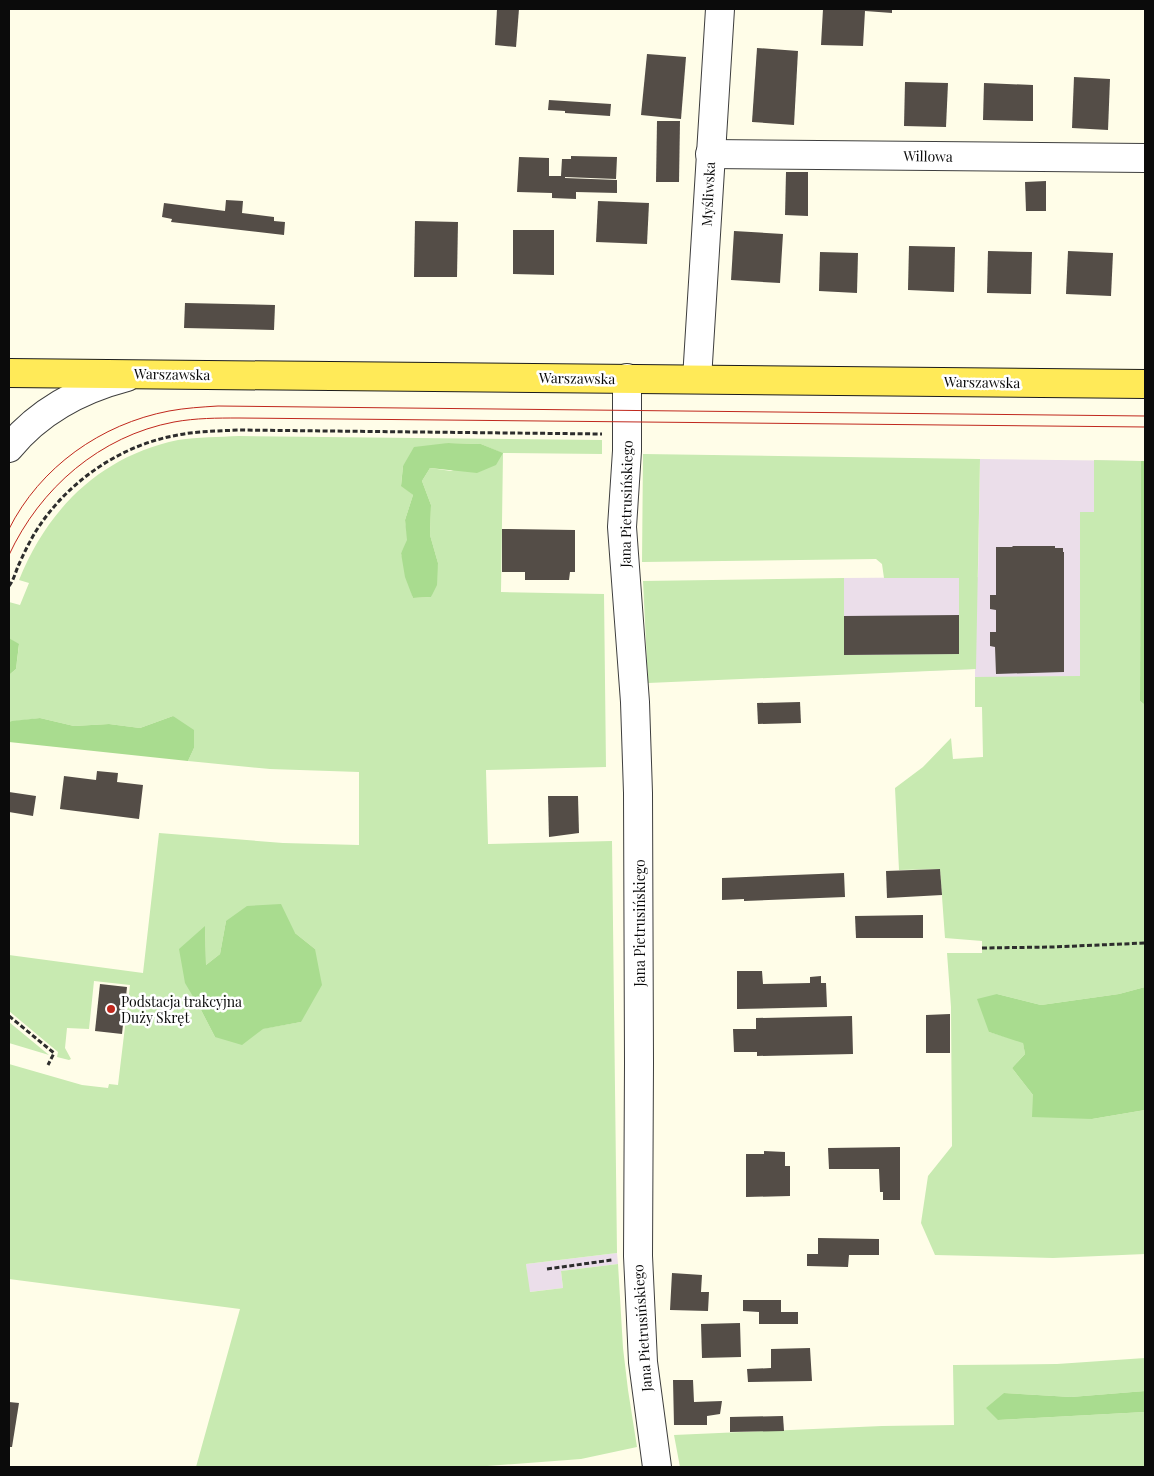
<svg xmlns="http://www.w3.org/2000/svg" width="1154" height="1476" font-family="'Playfair Display',serif">
	<style>
		.industrial { fill: #ebdeea }
		.green { fill: #c8eab1; fill-rule: evenodd }
		.forest { fill: #a9dc8f }
		.building { fill: #544d47 }
		.lines { fill: none; stroke-linecap: round; stroke-linejoin: round }
		.minor-casing { stroke: #3e3e3e; stroke-width: 30 }
		.major-casing { stroke: #1c1c1c; stroke-width: 30 }
		.path { stroke: #2d2d2d; stroke-width: 3; stroke-dasharray: 5 2.5; stroke-linecap: butt }
		.minor { stroke: #fff; stroke-width: 28 }
		.major { stroke: #ffea58; stroke-width: 28 }
		.tram { stroke: #c0281d; stroke-width: 1 }
		.poi-dot { fill: #c0281d; stroke: #fff; stroke-width: 2 }
		.labels { text-anchor: middle; dominant-baseline: central; stroke-width: 5; stroke-linejoin: round; paint-order: stroke }
		.street-label { font-size: 14px; fill: #0b0b0b; stroke: #fff }
		.poi-label { font-size: 14px; fill: #0b0b0b; stroke: #fff; text-anchor: start }
	</style>
	<rect width="100%" height="100%" fill="#fffde8"/>
	<!-- industrial -->
	<g class="industrial">
		<path d="M980,459L1141,461L1140,701L975,707V669L844,674V578L978,577Z"/>
		<path d="M617,1253L618,1264L561,1271L563,1288L529,1292L526,1264Z"/>
	</g>
	<!-- green -->
	<g class="green">
		<path d="M239,436L602,440V454L503,453L501,592L604,594L606,767L486,770L488,844L612,841L617,1253L526,1264L530,1292L563,1288L561,1271L618,1264L623,1348L628,1390L637,1447L581,1459L474,1467H196L240,1309L9,1279V1064L82,1085L108,1088L109,1084L118,1085L130,985L94,981L89,1029L67,1028L65,1048L71,1059L69,1060L57,1057L58,1052L9,1011V955L143,973L159,833L283,843L359,845V772L270,769L188,761L194,748L173,716L140,728L109,724L74,726L40,718L9,722V675L16,669L19,645L9,638V602L20,605L29,583L19,580C48,508 101,456 178,440C198,437 219,437 239,436ZM448,443L481,444L502,453L451,471L430,468L422,481L431,505L430,535L438,563L431,597L413,598L401,553L408,540L405,520L413,495L401,485L403,466ZM226,921L295,933L315,949L301,1022L215,1037L201,1010L205,926L206,965L220,954Z"/>
		<path d="M643,454L980,459L976,669L648,683L643,581L844,578V655L959,654V578H884L882,564L876,559L642,562Z"/>
		<path d="M1094,460L1141,461L1140,701L1145,705V987L1119,994L1041,1005L997,994L989,1032L1023,1042L1025,1054L1012,1068L1033,1095L1092,1119L1145,1110V1254L1053,1258L935,1255L921,1223L928,1176L952,1146L951,1007L947,953H982V941L945,938L940,869L899,870L895,788L923,767L951,738L953,759L983,757L982,707H975V677L1080,676V512H1094Z"/>
		<path d="M9,1022L49,1055L9,1043Z"/>
		<path d="M1145,1358V1391L1071,1397L1004,1393L999,1420L1145,1412V1467H680L674,1435L882,1426L954,1425L953,1365L1057,1364Z"/>
	</g>
	<!-- forest -->
	<g class="forest">
		<path d="M448,443L481,444L503,453L496,465L477,473L430,468L422,481L431,505L430,535L438,563L437,585L431,597L413,598L405,577L401,553L407,540L405,520L413,495L401,486L403,466L414,447Z"/>
		<path d="M1141,461H1145V705L1140,701Z"/>
		<path d="M9,638L19,644L16,669L9,675Z"/>
		<path d="M173,716L194,730V748L188,761L9,742V722L12,721L40,718L74,726L109,724L140,728Z"/>
		<path d="M281,904L295,933L315,949L322,985L301,1022L263,1029L242,1045L215,1037L201,1010L185,983L179,949L205,926L206,965L220,954L226,921L247,906Z"/>
		<path d="M1145,987V1110L1092,1119L1032,1117L1033,1095L1012,1068L1025,1054L1023,1043L989,1032L977,999L997,994L1041,1005L1119,994Z"/>
		<path d="M1145,1391V1412L998,1420L986,1408L1004,1393L1071,1397Z"/>
	</g>
	<!-- building -->
	<g class="building">
		<path d="M497,9H519L516,47L495,45Z"/>
		<path d="M823,9H892V13L865,11L863,46L821,45Z"/>
		<path d="M757,48L798,51L794,125L752,122Z"/>
		<path d="M647,54L686,57L681,119L641,115Z"/>
		<path d="M1074,77L1110,79L1108,130L1072,128Z"/>
		<path d="M905,82L948,83L946,127L904,126Z"/>
		<path d="M984,83L1033,85V121L983,120Z"/>
		<path d="M549,100L611,104L610,116L565,113V111L548,110Z"/>
		<path d="M657,121H680L679,182H656Z"/>
		<path d="M571,156L617,157L616,179L565,177V178L617,180V193L576,192V199L552,198V193L517,192L519,157L549,158V176H561L562,159H571Z"/>
		<path d="M786,172H808V216L785,215Z"/>
		<path d="M1046,181V211H1026L1025,182Z"/>
		<path d="M226,200L243,201L242,213L274,217V221L285,222L284,235L171,222L172,219L162,217L164,203L225,211Z"/>
		<path d="M598,201L649,203L647,244L596,242Z"/>
		<path d="M415,221L458,222L457,277H414Z"/>
		<path d="M513,230H554V275L513,274Z"/>
		<path d="M734,231L783,234L780,283L731,280Z"/>
		<path d="M909,246L955,247L954,292L908,290Z"/>
		<path d="M988,251L1032,252L1031,294L987,293Z"/>
		<path d="M1068,251L1113,253L1111,296L1066,294Z"/>
		<path d="M820,252L858,253L857,293L819,291Z"/>
		<path d="M185,303L275,305L274,330L184,328Z"/>
		<path d="M502,529L575,530V572H570L569,580H525V572H502Z"/>
		<path d="M1013,546H1055V548H1063V552H1064V672L996,674L995,647L990,646V632H996V610L990,609V595H996V547H1012Z"/>
		<path d="M959,615V654L844,655V616Z"/>
		<path d="M800,702L801,723L758,724L757,703Z"/>
		<path d="M97,771L118,773L117,782L143,785L139,819L60,809L64,776L96,780Z"/>
		<path d="M9,792L36,796L33,816L9,812Z"/>
		<path d="M548,796H578L579,833L549,837Z"/>
		<path d="M940,869L942,895L887,898L886,871Z"/>
		<path d="M844,873L845,897L744,901V899L722,900V878Z"/>
		<path d="M923,915V938H856L855,916Z"/>
		<path d="M737,971H762L763,984L810,983V977L821,976V983H826L827,1007L737,1009Z"/>
		<path d="M100,984L127,987L122,1034L95,1031Z"/>
		<path d="M950,1014V1053H926V1015Z"/>
		<path d="M852,1016L853,1054L757,1056V1052H734L733,1029H756V1018Z"/>
		<path d="M900,1147V1200H883V1192H880L879,1169H829L828,1148Z"/>
		<path d="M764,1151L785,1152V1166H790V1196L746,1197V1154H764Z"/>
		<path d="M818,1238L879,1239V1255H849L848,1267L807,1266V1254H818Z"/>
		<path d="M672,1273L702,1275L701,1292H709L708,1311L670,1310Z"/>
		<path d="M743,1300H781V1312H798V1324H759V1312L743,1311Z"/>
		<path d="M740,1323L741,1357L702,1358L701,1324Z"/>
		<path d="M810,1348L812,1381L748,1382L747,1369L771,1368V1349Z"/>
		<path d="M673,1380H693L694,1402L722,1401L720,1414L707,1416V1425H674Z"/>
		<path d="M9,1402L19,1403L12,1447H9Z"/>
		<path d="M783,1416L784,1431L730,1432V1417Z"/>
	</g>
	<g class="lines">
		<defs>
			<g id="minor">
				<path d="M710,154L1145,158"/>
				<path d="M627,378V451L622,527L635,702L638,793L639,1063L638,1256L643,1362L657,1467"/>
				<path d="M697,379L720,9"/>
				<path d="M9,448C40,410 81,389 127,377"/>
			</g>
			<path id="major" d="M9,373L1145,384"/>
		</defs>
		<!-- minor casing -->
		<use href="#minor" class="minor-casing"/>
		<!-- major casing -->
		<use href="#major" class="major-casing"/>
		<!-- path -->
		<g class="path">
			<path d="M9,586C14,580 16,570 20,562C25,551 30,541 36,531C67,482 120,445 178,435C198,431 218,431 239,430L602,434"/>
			<path d="M982,948L1052,947L1145,943"/>
			<path d="M9,1016L54,1053L48,1065"/>
			<path d="M547,1269L612,1260"/>
		</g>
		<!-- minor -->
		<use href="#minor" class="minor"/>
		<!-- major -->
		<use href="#major" class="major"/>
		<!-- tram -->
		<g class="tram">
			<path d="M9,529C40,467 101,424 169,411C185,408 202,407 218,406L1145,416"/>
			<path d="M9,555C40,488 100,436 174,422C196,418 217,418 239,418L1145,427"/>
		</g>
	</g>
	<!-- markers -->
	<circle class="poi-dot" cx="111" cy="1009" r="5"/>
	<g class="labels">
		<!-- street labels -->
		<g class="street-label">
			<text transform="translate(928 156) rotate(1)">Willowa</text>
			<text transform="translate(708 194) rotate(-87)">Myśliwska</text>
			<text transform="translate(172 374) rotate(1)">Warszawska</text>
			<text transform="translate(577 378) rotate(1)">Warszawska</text>
			<text transform="translate(982 382) rotate(1)">Warszawska</text>
			<text transform="translate(626 504) rotate(-89)">Jana Pietrusińskiego</text>
			<text transform="translate(639 923) rotate(-90)">Jana Pietrusińskiego</text>
			<text transform="translate(642 1328) rotate(-94)">Jana Pietrusińskiego</text>
		</g>
		<!-- poi labels -->
		<g class="poi-label">
			<text x="121" y="1001">Podstacja trakcyjna<tspan x="121" dy="16">Duży Skręt</tspan></text>
		</g>
	</g>
	<!-- border -->
	<rect width="1154" height="1476" fill="none" stroke="#0b0b0b" stroke-width="20"/>
</svg>
